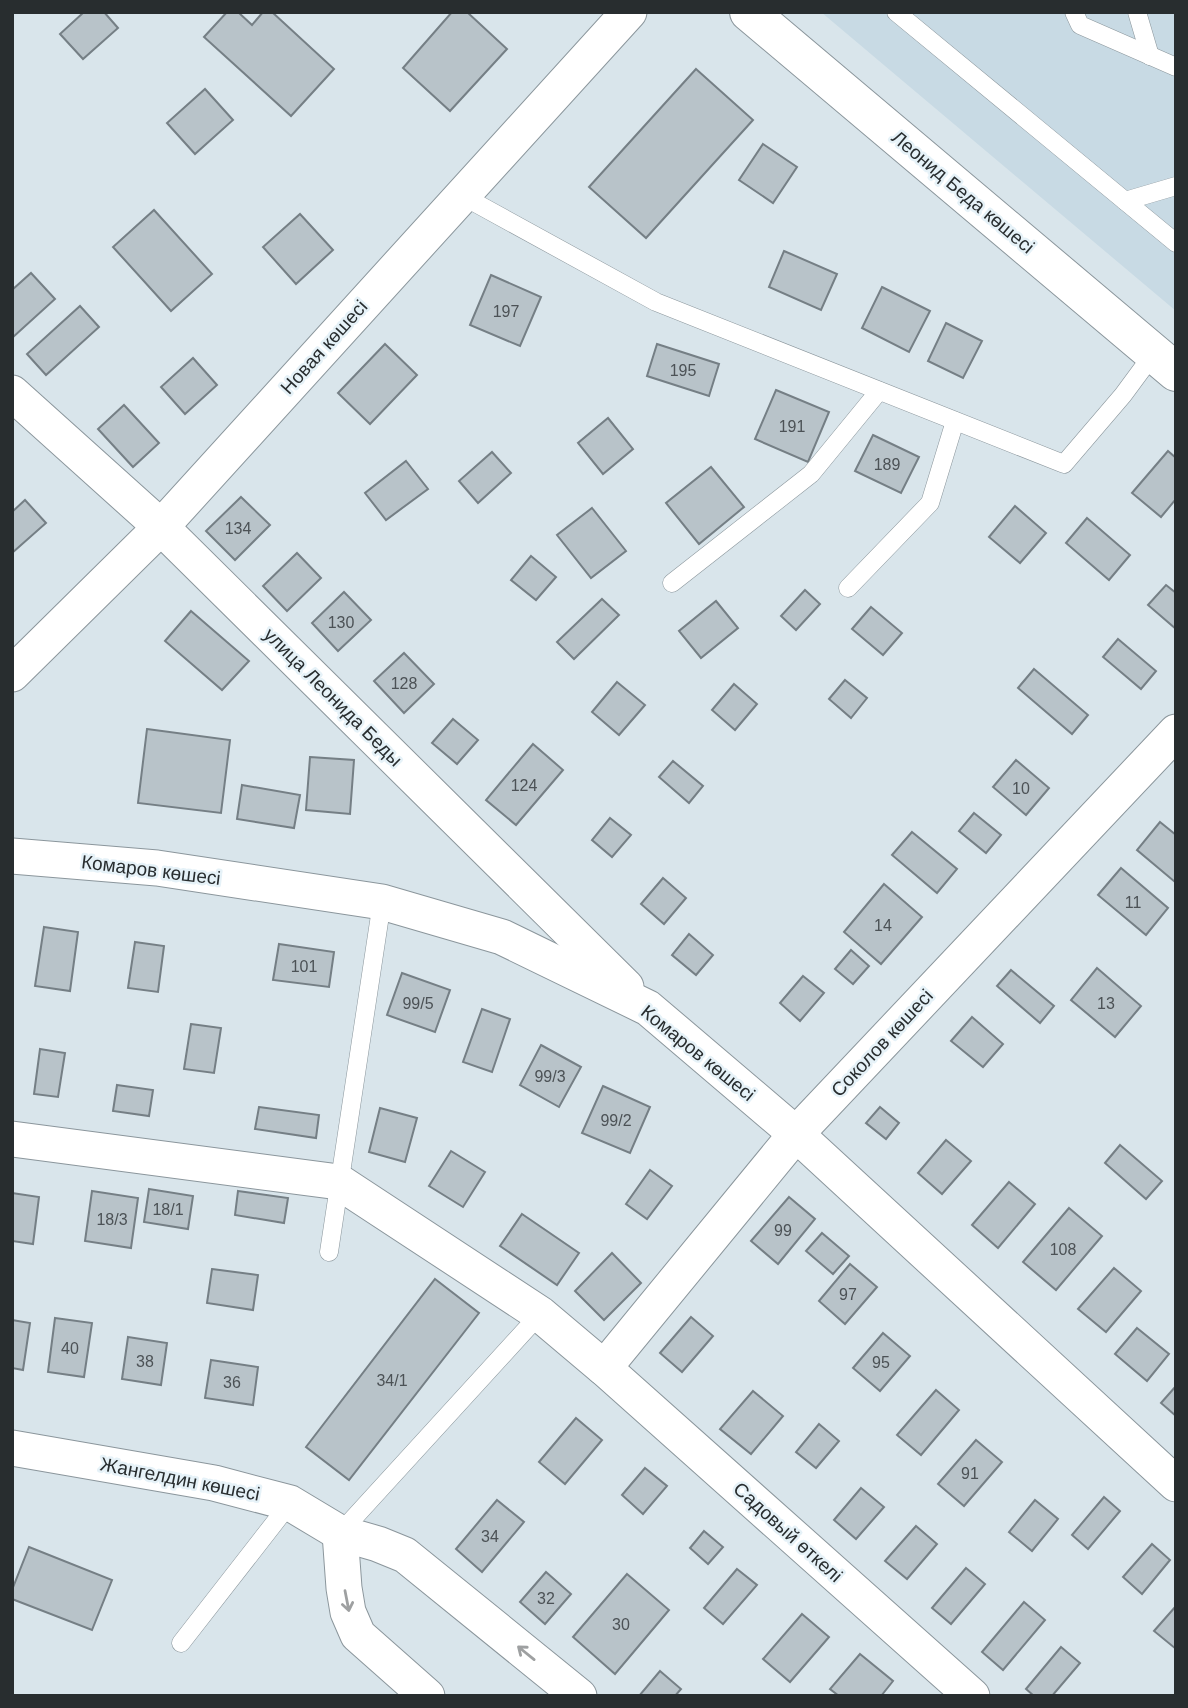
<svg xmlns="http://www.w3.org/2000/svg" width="1188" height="1708" font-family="Arial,sans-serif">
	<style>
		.built { fill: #c8dae4 }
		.building { fill: #b8c3c9; stroke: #757f85; stroke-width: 2 }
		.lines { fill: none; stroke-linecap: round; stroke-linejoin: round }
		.lane-casing { stroke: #8b969c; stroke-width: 19 }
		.street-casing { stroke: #8b969c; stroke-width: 37 }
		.secondary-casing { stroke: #8b969c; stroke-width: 40 }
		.lane { stroke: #fff; stroke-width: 18 }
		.street { stroke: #fff; stroke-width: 35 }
		.secondary { stroke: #fff; stroke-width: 38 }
		.oneway { stroke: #9ea0a1 }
		.labels { text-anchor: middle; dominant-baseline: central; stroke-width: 5; stroke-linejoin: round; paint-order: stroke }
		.number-label { font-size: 16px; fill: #4c5256 }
		.street-label { font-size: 19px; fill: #282d2f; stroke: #e6f2f8 }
	</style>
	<rect width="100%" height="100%" fill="#d9e5eb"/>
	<!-- built -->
	<path class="built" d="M821,12H1176V311Z"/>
	<!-- building -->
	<g class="building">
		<path d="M84,12H104L118,28L83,59L60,34Z"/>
		<path d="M227,12H238L252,25L263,12H272L334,69L291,116L204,37Z"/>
		<path d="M452,12H467L507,49L450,111L403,68Z"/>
		<path d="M696,69L753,120L646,238L589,187Z"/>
		<path d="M205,89L233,120L195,154L167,123Z"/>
		<path d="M763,144L797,167L773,203L739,180Z"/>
		<path d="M154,210L212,274L171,311L113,247Z"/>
		<path d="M300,214L333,250L296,284L263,247Z"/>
		<path d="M784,251L837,274L821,310L769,287Z"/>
		<path d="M31,273L55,299L12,338V290Z"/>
		<path d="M491,275L541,297L520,346L470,325Z"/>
		<path d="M882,287L930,311L909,352L862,328Z"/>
		<path d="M80,306L99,327L46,375L27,354Z"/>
		<path d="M946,323L982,341L963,378L928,361Z"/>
		<path d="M385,344L417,375L370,424L338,393Z"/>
		<path d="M657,344L719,364L709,396L647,376Z"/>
		<path d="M193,358L217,385L185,414L161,387Z"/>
		<path d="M776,390L829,412L808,462L755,439Z"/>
		<path d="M124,405L159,443L133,467L98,429Z"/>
		<path d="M608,418L633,449L603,474L578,443Z"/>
		<path d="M873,435L919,457L901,493L855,471Z"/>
		<path d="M1168,451L1176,458V499L1161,517L1132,493Z"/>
		<path d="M492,452L511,473L478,503L459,481Z"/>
		<path d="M406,461L428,489L386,520L365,493Z"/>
		<path d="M711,467L744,507L699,544L666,503Z"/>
		<path d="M241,497L270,525L235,560L206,531Z"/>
		<path d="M25,500L46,523L12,553V512Z"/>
		<path d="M1015,506L1046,533L1020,563L989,537Z"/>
		<path d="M592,508L626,551L591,578L557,535Z"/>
		<path d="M1087,518L1130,555L1109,580L1066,543Z"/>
		<path d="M297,553L321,578L287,611L263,586Z"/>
		<path d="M531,556L556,577L536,600L511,580Z"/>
		<path d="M1166,585L1176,593V629L1148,605Z"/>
		<path d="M805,590L820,604L796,630L781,616Z"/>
		<path d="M344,592L371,620L338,651L312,623Z"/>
		<path d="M602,599L619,615L574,659L557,642Z"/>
		<path d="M716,601L738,628L701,658L679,631Z"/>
		<path d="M871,607L902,633L883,655L852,629Z"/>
		<path d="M191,611L249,661L222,690L165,641Z"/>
		<path d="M1118,639L1156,671L1141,689L1103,657Z"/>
		<path d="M404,653L434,684L404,713L374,681Z"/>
		<path d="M1034,669L1088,715L1072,734L1018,688Z"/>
		<path d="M845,680L867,698L851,718L829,699Z"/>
		<path d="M617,682L645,705L619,735L592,712Z"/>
		<path d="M734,684L757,704L735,730L712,710Z"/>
		<path d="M453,719L478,740L457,764L432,743Z"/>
		<path d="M147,729L230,740L221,813L138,803Z"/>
		<path d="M533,744L563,770L516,825L486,800Z"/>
		<path d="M310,757L354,760L350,814L306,810Z"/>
		<path d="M1016,760L1049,788L1026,815L993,787Z"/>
		<path d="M673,761L703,786L689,803L659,777Z"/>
		<path d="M242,785L300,795L294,828L237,819Z"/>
		<path d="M974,813L1001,835L986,853L959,831Z"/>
		<path d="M610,818L631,835L612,857L592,840Z"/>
		<path d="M1160,822L1176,835L1175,882L1137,850Z"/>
		<path d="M912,832L957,869L937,893L892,855Z"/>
		<path d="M1121,868L1168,908L1146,935L1098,895Z"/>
		<path d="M663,878L686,898L664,924L641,904Z"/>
		<path d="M884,884L922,917L881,964L844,932Z"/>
		<path d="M44,927L78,932L70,991L35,986Z"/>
		<path d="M689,934L713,955L696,975L672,955Z"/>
		<path d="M135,942L164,946L158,992L128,988Z"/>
		<path d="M279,944L334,952L329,987L273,980Z"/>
		<path d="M851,950L869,966L853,984L835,969Z"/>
		<path d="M1097,968L1141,1006L1115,1037L1071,1000Z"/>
		<path d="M1011,970L1054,1006L1040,1023L997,986Z"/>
		<path d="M402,973L450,990L435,1032L387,1015Z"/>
		<path d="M803,976L824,993L800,1021L780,1003Z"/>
		<path d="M482,1009L510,1019L492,1072L463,1062Z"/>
		<path d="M972,1017L1003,1044L983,1067L951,1041Z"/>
		<path d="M191,1024L221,1028L214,1073L184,1069Z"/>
		<path d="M541,1045L581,1067L559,1107L520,1085Z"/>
		<path d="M40,1049L65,1053L58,1097L34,1094Z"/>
		<path d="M117,1085L153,1090L149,1116L113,1111Z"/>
		<path d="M603,1086L650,1107L630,1153L582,1133Z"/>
		<path d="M259,1107L319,1115L316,1138L255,1129Z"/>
		<path d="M880,1107L899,1123L886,1139L866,1123Z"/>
		<path d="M380,1108L417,1118L405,1162L369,1152Z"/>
		<path d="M946,1140L971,1161L942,1194L918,1173Z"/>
		<path d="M1120,1145L1162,1181L1146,1199L1105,1163Z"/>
		<path d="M451,1151L485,1172L463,1207L429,1186Z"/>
		<path d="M650,1170L672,1186L647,1219L626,1204Z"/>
		<path d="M1009,1182L1035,1204L998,1248L972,1225Z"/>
		<path d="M149,1189L193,1196L188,1229L144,1222Z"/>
		<path d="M92,1191L138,1198L131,1248L85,1241Z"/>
		<path d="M238,1191L288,1198L284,1223L235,1215Z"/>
		<path d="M12,1193L39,1197L33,1244L12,1241Z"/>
		<path d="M789,1197L815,1219L778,1264L751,1241Z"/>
		<path d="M1069,1208L1102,1236L1056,1290L1023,1262Z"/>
		<path d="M522,1214L579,1253L557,1285L500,1246Z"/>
		<path d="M822,1233L849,1256L833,1274L806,1251Z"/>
		<path d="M612,1253L641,1283L604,1320L575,1291Z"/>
		<path d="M850,1264L877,1287L845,1324L819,1301Z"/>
		<path d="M1114,1268L1141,1291L1106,1332L1078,1309Z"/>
		<path d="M212,1269L258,1275L253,1310L207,1303Z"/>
		<path d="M435,1279L479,1313L349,1480L306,1447Z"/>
		<path d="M691,1317L713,1336L682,1372L660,1353Z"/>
		<path d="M55,1318L92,1323L84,1377L48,1372Z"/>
		<path d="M12,1320L30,1323L23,1370L12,1368Z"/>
		<path d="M1137,1328L1169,1354L1147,1381L1115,1354Z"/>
		<path d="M883,1333L910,1356L880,1391L853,1368Z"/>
		<path d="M128,1337L167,1343L161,1385L122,1379Z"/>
		<path d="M211,1360L258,1367L253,1405L205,1398Z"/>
		<path d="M1176,1386V1416L1161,1403Z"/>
		<path d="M936,1390L959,1410L921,1455L897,1435Z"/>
		<path d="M753,1391L783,1416L751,1454L720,1429Z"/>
		<path d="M576,1418L602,1440L565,1484L539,1462Z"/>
		<path d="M819,1424L839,1441L816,1468L796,1452Z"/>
		<path d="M976,1440L1002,1462L964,1506L938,1484Z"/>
		<path d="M645,1468L667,1486L643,1514L622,1495Z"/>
		<path d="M861,1488L884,1507L856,1539L834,1520Z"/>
		<path d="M1104,1497L1120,1511L1088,1549L1072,1535Z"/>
		<path d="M497,1500L524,1522L482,1572L456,1549Z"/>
		<path d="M1035,1500L1058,1519L1032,1551L1009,1532Z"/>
		<path d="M916,1526L937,1544L907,1579L885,1561Z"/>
		<path d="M704,1531L723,1547L708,1564L690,1548Z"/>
		<path d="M1152,1544L1170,1560L1142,1594L1123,1577Z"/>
		<path d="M29,1547L112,1580L92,1630L12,1599V1590Z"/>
		<path d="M966,1568L985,1584L951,1624L932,1608Z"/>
		<path d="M737,1569L757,1585L723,1624L704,1608Z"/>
		<path d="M546,1572L571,1594L545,1624L520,1602Z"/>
		<path d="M627,1574L669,1610L615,1674L573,1637Z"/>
		<path d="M1024,1602L1045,1620L1003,1670L982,1652Z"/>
		<path d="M1176,1606V1649L1154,1631Z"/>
		<path d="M802,1614L829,1637L790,1682L763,1659Z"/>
		<path d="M1061,1647L1080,1663L1052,1696H1034L1026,1689Z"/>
		<path d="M860,1654L893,1681L881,1696H839L830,1689Z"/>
		<path d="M660,1671L681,1689L675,1696H639Z"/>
	</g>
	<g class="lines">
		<defs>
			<g id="lane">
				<path d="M896,12L1176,243"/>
				<path d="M1074,12L1080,25L1176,67"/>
				<path d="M1137,12L1150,56"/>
				<path d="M461,195L656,302L1064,464L1123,395L1154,353"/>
				<path d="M1125,201L1176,186"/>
				<path d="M672,583L811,474L879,391"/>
				<path d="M848,588L930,503L955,421"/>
				<path d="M329,1252L382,902"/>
				<path d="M340,1533L540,1314"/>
				<path d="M181,1643L290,1503"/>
			</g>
			<g id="street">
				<path d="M12,393L161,527L626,987"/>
				<path d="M12,674L161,527L629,12"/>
				<path d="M12,856L157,868L382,902L502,937L648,1008L796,1134L1176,1484"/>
				<path d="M12,1139L339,1182L540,1314L604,1368L972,1696"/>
				<path d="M604,1368L796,1134L1176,732"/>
				<path d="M12,1448L214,1483L290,1503L340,1533L378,1544L405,1555L579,1696"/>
				<path d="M340,1533L344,1588L348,1612L358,1635L427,1696"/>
			</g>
			<path id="secondary" d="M749,12L1176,372"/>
		</defs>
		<!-- lane casing -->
		<use href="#lane" class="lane-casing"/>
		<!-- street casing -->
		<use href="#street" class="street-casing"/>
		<!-- secondary casing -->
		<use href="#secondary" class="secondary-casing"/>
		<!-- lane -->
		<use href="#lane" class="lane"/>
		<!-- street -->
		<use href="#street" class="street"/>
		<!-- secondary -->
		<use href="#secondary" class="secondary"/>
	</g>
	<!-- one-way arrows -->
	<defs><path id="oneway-shaft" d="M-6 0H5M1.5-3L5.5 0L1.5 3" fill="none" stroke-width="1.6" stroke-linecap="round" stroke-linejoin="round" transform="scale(1.75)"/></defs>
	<g class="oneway">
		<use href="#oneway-shaft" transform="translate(347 1601) rotate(79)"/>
		<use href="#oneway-shaft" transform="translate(526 1653) rotate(-141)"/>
	</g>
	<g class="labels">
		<!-- number labels -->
		<g class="number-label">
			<text x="506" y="311">197</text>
			<text x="683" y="370">195</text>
			<text x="792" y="426">191</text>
			<text x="887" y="464">189</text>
			<text x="238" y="528">134</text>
			<text x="341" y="622">130</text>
			<text x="404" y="683">128</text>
			<text x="524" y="785">124</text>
			<text x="1021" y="788">10</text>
			<text x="1133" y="902">11</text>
			<text x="883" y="925">14</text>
			<text x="304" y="966">101</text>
			<text x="418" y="1003">99/5</text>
			<text x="1106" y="1003">13</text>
			<text x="550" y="1076">99/3</text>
			<text x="616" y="1120">99/2</text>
			<text x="168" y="1209">18/1</text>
			<text x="112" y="1219">18/3</text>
			<text x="783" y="1230">99</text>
			<text x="1063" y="1249">108</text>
			<text x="848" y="1294">97</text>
			<text x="70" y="1348">40</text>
			<text x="145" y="1361">38</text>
			<text x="881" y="1362">95</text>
			<text x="392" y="1380">34/1</text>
			<text x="232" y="1382">36</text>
			<text x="970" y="1473">91</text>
			<text x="490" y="1536">34</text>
			<text x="546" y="1598">32</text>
			<text x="621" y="1624">30</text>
		</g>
		<!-- street labels -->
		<g class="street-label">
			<text transform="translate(963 192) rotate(40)">Леонид Беда көшесі</text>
			<text transform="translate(324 347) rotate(-48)">Новая көшесі</text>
			<text transform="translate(333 697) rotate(45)">улица Леонида Беды</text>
			<text transform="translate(151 870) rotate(7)">Комаров көшесі</text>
			<text transform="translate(882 1043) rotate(-47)">Соколов көшесі</text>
			<text transform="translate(698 1053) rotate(39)">Комаров көшесі</text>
			<text transform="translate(180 1479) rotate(11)">Жангелдин көшесі</text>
			<text transform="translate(788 1532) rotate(42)">Садовый өткелі</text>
		</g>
	</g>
	<!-- border -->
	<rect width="1188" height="1708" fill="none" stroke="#282d2f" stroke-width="28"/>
</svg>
